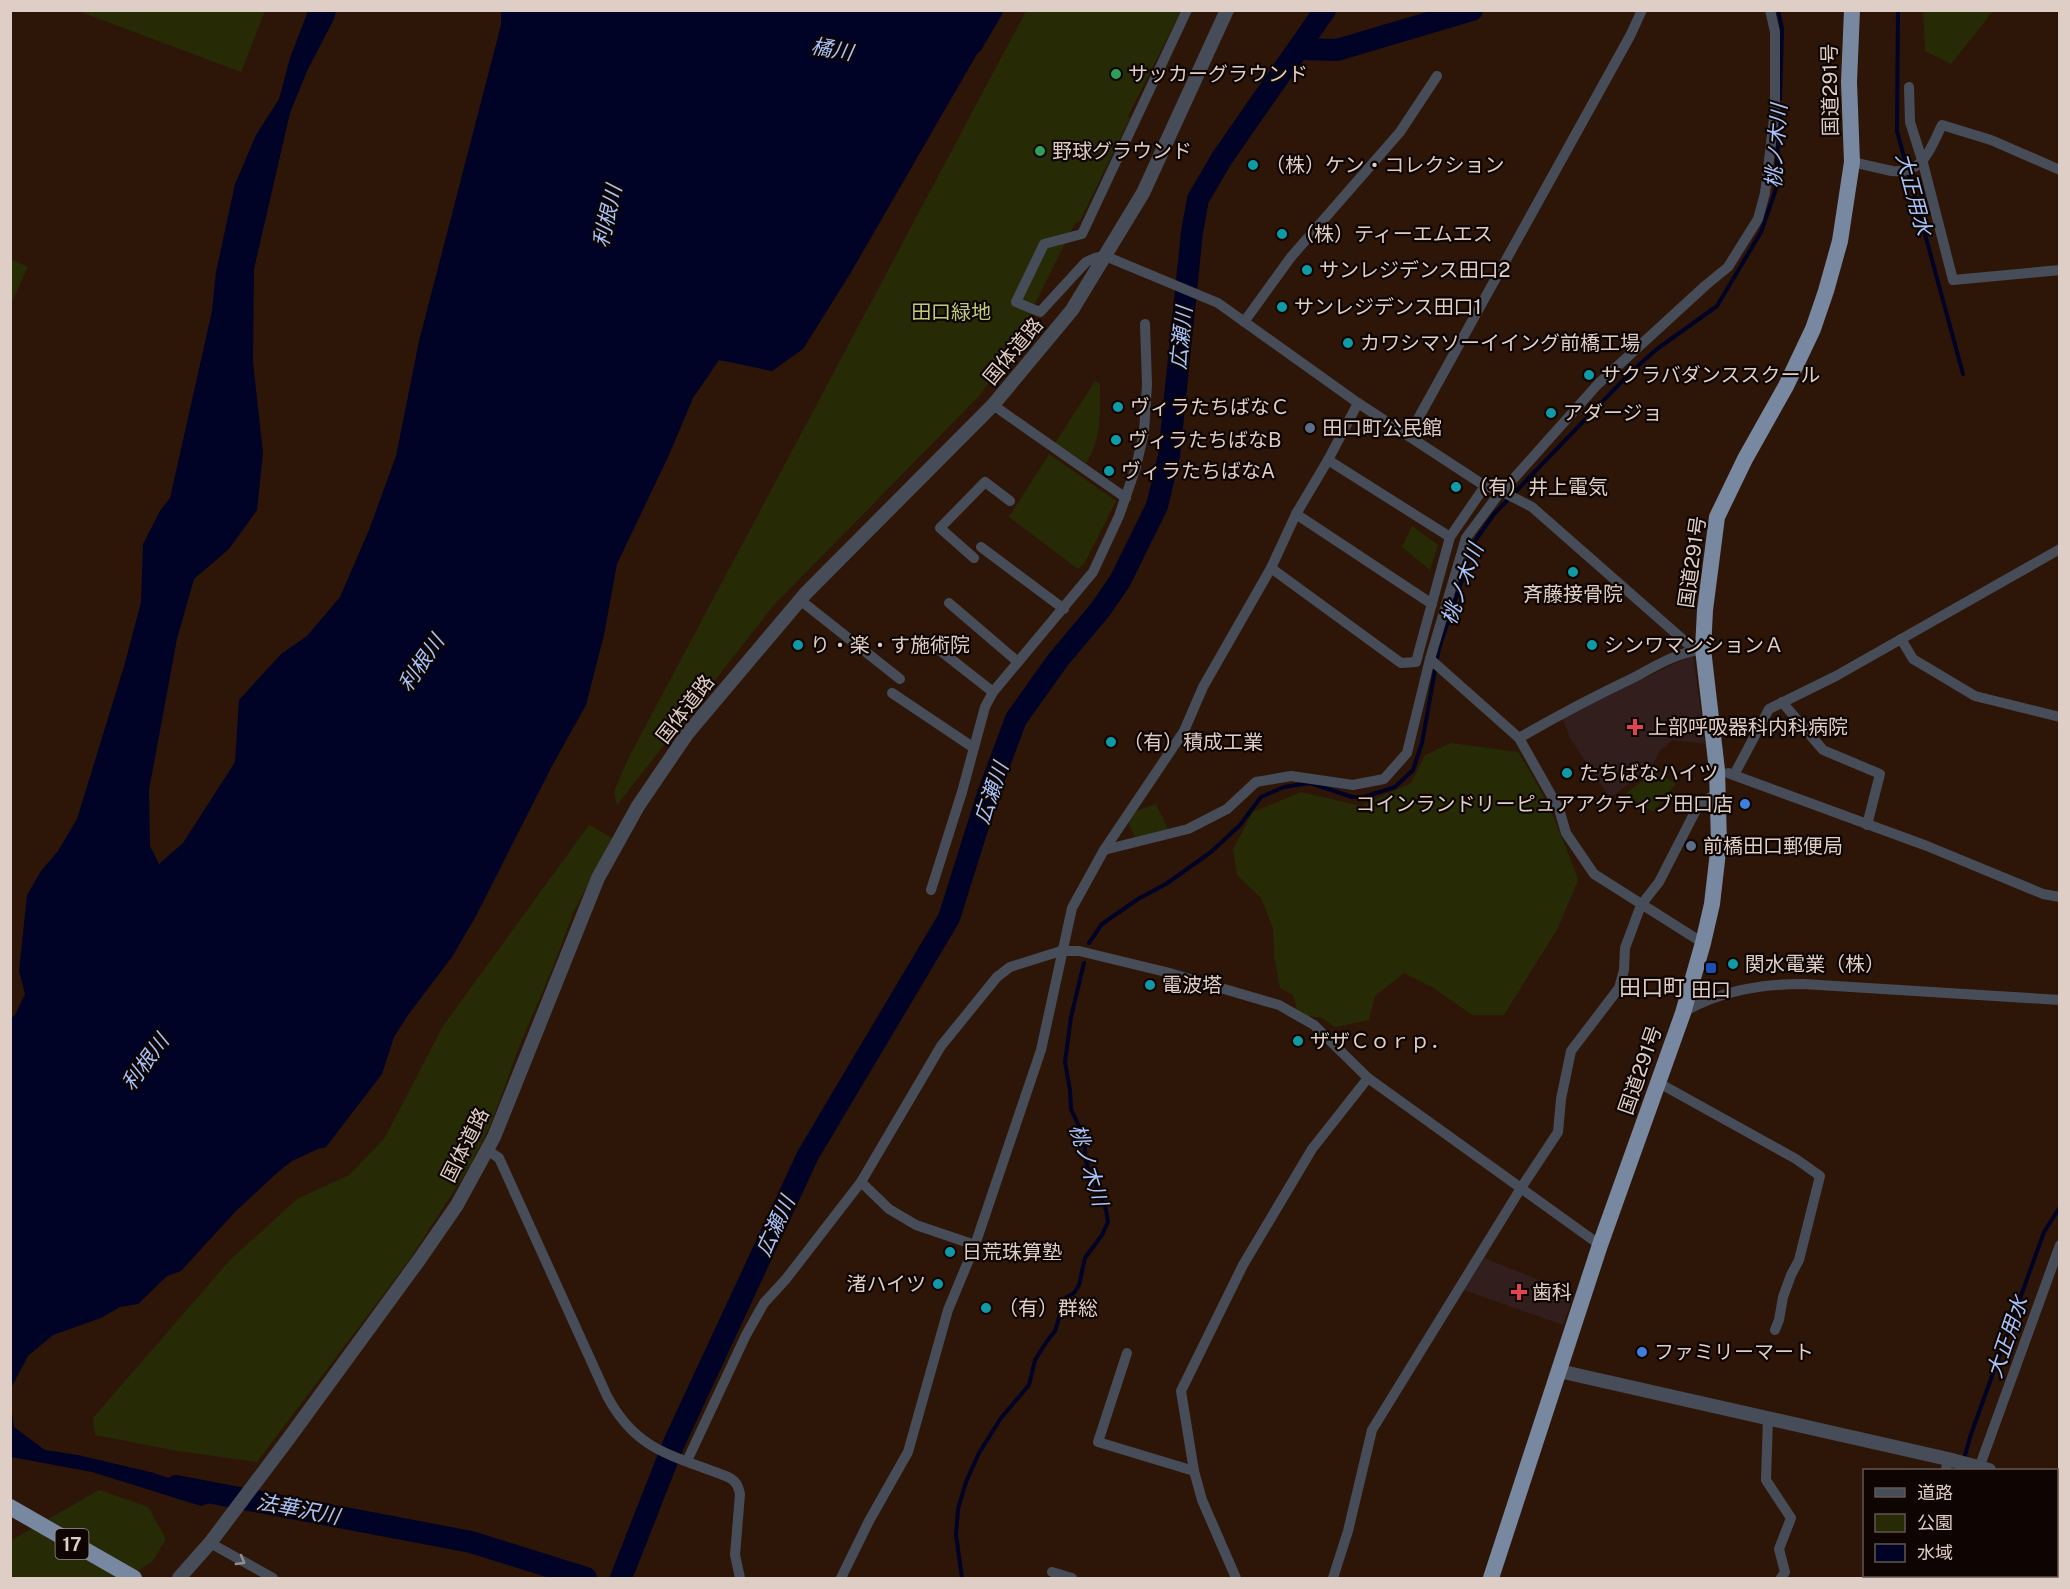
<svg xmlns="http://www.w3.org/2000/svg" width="2070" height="1589" font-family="'Public Sans','Noto Sans JP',sans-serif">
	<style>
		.medical { fill: #311e1d }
		.green { fill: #262b06 }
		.water { fill: #000325 }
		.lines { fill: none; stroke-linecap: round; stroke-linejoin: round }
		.stream { stroke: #000325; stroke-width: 4 }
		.river { stroke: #000325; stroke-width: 22 }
		.minor { stroke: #474d58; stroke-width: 10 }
		.tertiary { stroke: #474d58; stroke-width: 14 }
		.trunk { stroke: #7888a0; stroke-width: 16 }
		.oneway { stroke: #938e8e }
		.leisure-dot { fill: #2e9e5b; stroke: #0e0502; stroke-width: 2 }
		.culture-dot { fill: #0f9aa8; stroke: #0e0502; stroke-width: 2 }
		.service-dot { fill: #5c6f8a; stroke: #0e0502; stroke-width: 2 }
		.health-dot { fill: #e0444e; stroke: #0e0502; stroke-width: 2 }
		.shop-dot { fill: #3f7fe0; stroke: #0e0502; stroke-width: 2 }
		.transit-dot { fill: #1a4fb4; stroke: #0e0502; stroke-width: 2 }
		.labels { text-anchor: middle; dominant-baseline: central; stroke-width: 4.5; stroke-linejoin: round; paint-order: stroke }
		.shield { fill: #0e0502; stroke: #a0928a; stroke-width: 1.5 }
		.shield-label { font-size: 18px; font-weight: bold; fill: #dfcec5 }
		.poi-label { font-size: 20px; fill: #dfcec5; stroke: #0e0502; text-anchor: start }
		.street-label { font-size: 20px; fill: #dfcec5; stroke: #0e0502 }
		.park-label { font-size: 20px; fill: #bdcb7a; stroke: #0e0502 }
		.water-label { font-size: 21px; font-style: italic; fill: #a7c3fb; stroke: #0e0502 }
		.quarter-label { font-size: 22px; fill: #dfcec5; stroke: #0e0502 }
	</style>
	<rect width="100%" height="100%" fill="#2d1608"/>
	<!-- medical -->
	<g class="medical">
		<path d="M1693,655L1705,744L1672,740L1660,751L1651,767L1610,798L1570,738L1562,717Z"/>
		<path d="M1484,1258L1574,1294L1563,1325L1464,1290Z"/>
	</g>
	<!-- green -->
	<g class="green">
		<path d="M78,11L265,10V11L241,72Z"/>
		<path d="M1026,11H1181L1128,116L1130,118L1080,221L1075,223L1027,320L1042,327L988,384L979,396L774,605L617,805L614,792L628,759Z"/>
		<path d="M1923,11V10L1993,11L1951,64L1925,51Z"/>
		<path d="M11,259L28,267L11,304Z"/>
		<path d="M1095,381L1100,384C1100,413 1102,439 1086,463L1055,443Z"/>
		<path d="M1049,454L1116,501L1084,564L1078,569L1009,517Z"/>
		<path d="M1412,526L1438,545L1430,570L1402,547Z"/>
		<path d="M1451,743L1518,752C1544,792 1562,834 1578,880L1558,928L1504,1015H1472L1432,987L1404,973L1375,996L1369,1020L1335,1027L1321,1017L1299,1016L1293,995L1280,988L1274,956L1273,928L1261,898L1237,875L1233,849L1253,812L1301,792L1361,806L1411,783L1425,755Z"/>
		<path d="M1656,771L1676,784L1653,812L1625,794Z"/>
		<path d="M1156,804L1168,829L1135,837L1128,821L1136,811Z"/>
		<path d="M589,825L612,838L573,913L553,967L519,1047L491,1124L470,1166L410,1259L257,1462L178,1451L95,1435L93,1418L230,1260L297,1199L349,1175L384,1139L443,1026Z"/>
		<path d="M99,1490L148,1507L166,1539L152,1562L125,1578H11L10,1541Z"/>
	</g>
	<!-- water -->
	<g class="water">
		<path d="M308,11H336L334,19L307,71L290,113L254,269L253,362L263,453L257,510L229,549L194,579L177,639L149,790L150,846L159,864L183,843L235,762L239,700L281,654L307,636L340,597L369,530L396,456L419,341L501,25V11H980L977,54L850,274L803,349L772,371L719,360L693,398L669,455L617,564L604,635L586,705L552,766L476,916L452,957L408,1015L394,1037L382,1074L326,1147L318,1149L292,1161L278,1172L236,1211L181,1271L167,1276L138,1304L120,1307L101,1318L53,1335L28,1356L11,1388L10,1019L15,1015L25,994L19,971L27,895L41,871L58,851L77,819L125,663L141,602L143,544L160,511L170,498L212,311L216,272L235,184L256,135L279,99L290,58Z"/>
		<path d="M10,1397L14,1427L45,1450L78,1455L154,1473L203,1490L213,1502L201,1506L92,1472L11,1457Z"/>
	</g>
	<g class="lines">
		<!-- stream -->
		<g class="stream">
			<path d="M1778,10L1782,29L1780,99"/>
			<path d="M1898,10L1897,131L1963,374"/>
			<path d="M1089,943L1102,924L1138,899L1166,884L1211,852L1240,825L1261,797L1284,787L1310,783L1352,797H1364L1395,787L1413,770L1422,743L1439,648L1475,541L1494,514L1632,371L1657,349L1717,306L1761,232L1776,189L1779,116"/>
			<path d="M1961,1470L1970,1437L2044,1232L2060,1207"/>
			<path d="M962,1578L956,1535L958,1509L966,1482L979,1453L1001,1418L1029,1385L1035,1360L1047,1341L1055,1331L1065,1298L1074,1293L1079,1285L1085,1258L1102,1235L1108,1222L1106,1210L1086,1162L1084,1137L1071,1109L1070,1090L1065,1062L1071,1017L1084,963"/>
		</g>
		<!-- river -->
		<g class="river">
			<path d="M954,47L972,44L992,10"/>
			<path d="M1299,49L1337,50L1472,10"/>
			<path d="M176,1486L471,1542L586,1578"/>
			<path d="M621,1578L674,1443L808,1155L949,918L988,794L1016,719L1058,660L1100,610L1120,581L1157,506L1169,456L1192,232L1198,199L1222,158L1325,10"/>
		</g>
		<!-- minor -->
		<g class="minor">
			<path d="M1187,10L1082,234L1044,244L1016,302L1040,312L1086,262L1095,258L1105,256L1218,303L1358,403L1485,486L1501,491L1532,507L1688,644L1703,649"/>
			<path d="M1909,87L1910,122L1923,163L1953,280L2060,270"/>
			<path d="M1852,162L1892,171C1924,174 1930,149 1942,125L1991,140L2060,170"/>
			<path d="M1244,322L1291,257L1400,132L1437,76"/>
			<path d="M993,405L1126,498"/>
			<path d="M1409,435L1630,36L1642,10"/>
			<path d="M1328,460L1450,537"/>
			<path d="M1296,514L1432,604"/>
			<path d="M981,547L1064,609"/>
			<path d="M974,558L940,528L985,482L1010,501"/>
			<path d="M1271,568L1401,663L1416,662L1450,537L1485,486"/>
			<path d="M800,600L900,679"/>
			<path d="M949,603L1018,662"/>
			<path d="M1901,639L1913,659L1975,696L2060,717"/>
			<path d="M928,641L993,692"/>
			<path d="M1430,659L1519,738L1559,809L1566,833L1594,874L1703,943"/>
			<path d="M892,693L974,748"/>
			<path d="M1782,702L1823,750L1880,774L1867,825"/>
			<path d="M1519,738C1557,716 1595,696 1635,677C1655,666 1677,653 1699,650"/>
			<path d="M1728,773L1927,846L2043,894L2060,897"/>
			<path d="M1734,775L1769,709L1836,676L2060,549"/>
			<path d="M1104,850L1188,829L1227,809L1256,782L1291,776L1353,785L1384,779L1407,753L1430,659L1466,538L1501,491L1507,486L1598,384L1706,285L1728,267L1758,219L1765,193L1775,110V32L1770,10"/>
			<path d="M931,890L962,792L985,707L993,692L1093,572L1119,516L1136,467L1144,432L1147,384L1145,324"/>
			<path d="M1683,1012C1721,991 1759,984 1803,984L2060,1000"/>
			<path d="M1659,1083L1796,1159L1820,1176L1799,1260L1791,1275L1783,1297L1779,1320L1775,1330"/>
			<path d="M487,1150L499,1158L504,1169L607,1396C637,1452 673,1455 728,1477C736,1481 738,1485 740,1494L735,1555L740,1578"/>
			<path d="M861,1182L889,1209L916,1225L975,1245"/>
			<path d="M1127,1353L1098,1442L1194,1471"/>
			<path d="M1768,1418L1766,1480L1791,1518L1779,1549L1785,1572L1781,1578"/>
			<path d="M687,1461L746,1335L764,1303L786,1279L861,1182L941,1046L997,977L1010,967L1061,951H1079L1166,972L1279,1005L1314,1025L1368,1078"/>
			<path d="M1979,1468L2060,1245"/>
			<path d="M1946,1470L1948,1459"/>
			<path d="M210,1543L273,1578"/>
			<path d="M1052,1572L1072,1578"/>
			<path d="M841,1578L869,1521L908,1452L948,1310L975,1245L1041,1050L1072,908L1104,850L1184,731L1203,687L1271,568L1296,514L1328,460L1358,403"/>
			<path d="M1236,1578L1202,1500L1194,1471L1181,1391L1243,1265L1312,1149L1368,1078L1600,1245"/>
			<path d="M1333,1578L1348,1531L1372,1430L1521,1188L1558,1132L1561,1099L1571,1051L1619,988L1624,970L1625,948L1641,905L1659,882L1696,810L1709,798L1719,794"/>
		</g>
		<!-- tertiary -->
		<g class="tertiary">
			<path d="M1559,1371L1948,1459L1989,1470"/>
			<path d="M2056,1486L2060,1487"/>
			<path d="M179,1578L210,1543L289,1438L419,1260L457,1205L494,1137L598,878L638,806L687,734L806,593L993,405L1072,310L1143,193L1227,10"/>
		</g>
		<!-- trunk -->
		<g class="trunk">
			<path d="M10,1507L134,1578"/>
			<path d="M1491,1578L1600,1245L1683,1013L1703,943L1712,904L1719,843L1717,770L1703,649L1705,610L1717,517L1745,459L1786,386L1813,329L1826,291L1840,241L1852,162L1849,82L1852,10"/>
		</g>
	</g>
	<!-- one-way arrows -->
	<defs><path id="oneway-chevron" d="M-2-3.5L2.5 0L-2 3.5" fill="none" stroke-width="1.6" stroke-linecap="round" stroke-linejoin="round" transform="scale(1.5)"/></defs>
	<use class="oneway" href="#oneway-chevron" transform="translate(241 1561) rotate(30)"/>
	<!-- markers -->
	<g class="leisure-dot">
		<circle cx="1116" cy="74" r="6"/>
		<circle cx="1040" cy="151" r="6"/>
	</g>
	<g class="culture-dot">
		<circle cx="1253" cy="165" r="6"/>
		<circle cx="1282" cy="234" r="6"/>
		<circle cx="1307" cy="270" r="6"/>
		<circle cx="1282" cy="307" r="6"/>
		<circle cx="1348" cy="343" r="6"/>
		<circle cx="1589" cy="375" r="6"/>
		<circle cx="1118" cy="407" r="6"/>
		<circle cx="1551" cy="413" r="6"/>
		<circle cx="1116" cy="440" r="6"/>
		<circle cx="1109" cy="471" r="6"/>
		<circle cx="1456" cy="487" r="6"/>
		<circle cx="1573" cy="572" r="6"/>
		<circle cx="798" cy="645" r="6"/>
		<circle cx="1592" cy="645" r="6"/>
		<circle cx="1111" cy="742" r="6"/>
		<circle cx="1567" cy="773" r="6"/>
		<circle cx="1733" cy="964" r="6"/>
		<circle cx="1150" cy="985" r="6"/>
		<circle cx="1298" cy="1041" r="6"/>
		<circle cx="950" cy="1252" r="6"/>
		<circle cx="938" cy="1284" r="6"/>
		<circle cx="986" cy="1308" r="6"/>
	</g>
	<g class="service-dot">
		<circle cx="1310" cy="428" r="6"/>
		<circle cx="1691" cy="846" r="6"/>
	</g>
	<g class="health-dot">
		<path d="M1632 718h6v6h6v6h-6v6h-6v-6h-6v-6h6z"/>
		<path d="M1516 1283h6v6h6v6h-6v6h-6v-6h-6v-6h6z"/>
	</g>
	<g class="shop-dot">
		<circle cx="1745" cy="804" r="6"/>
		<circle cx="1642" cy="1352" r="6"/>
	</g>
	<rect class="transit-dot" x="1705" y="962" width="12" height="12" rx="3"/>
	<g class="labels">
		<!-- shield labels -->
		<rect class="shield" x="55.5" y="1529" width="33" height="30" rx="4.5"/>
		<g class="shield-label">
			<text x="72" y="1544">17</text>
		</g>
		<!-- poi labels -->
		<g class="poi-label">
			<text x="1128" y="74">サッカーグラウンド</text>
			<text x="1052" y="151">野球グラウンド</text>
			<text x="1265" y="165">（株）ケン・コレクション</text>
			<text x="1294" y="234">（株）ティーエムエス</text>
			<text x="1319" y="270">サンレジデンス田口2</text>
			<text x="1294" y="307">サンレジデンス田口1</text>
			<text x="1360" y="343">カワシマソーイイング前橋工場</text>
			<text x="1601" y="375">サクラバダンススクール</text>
			<text x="1130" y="407">ヴィラたちばなＣ</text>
			<text x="1563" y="413">アダージョ</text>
			<text x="1322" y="428">田口町公民館</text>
			<text x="1128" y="440">ヴィラたちばなB</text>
			<text x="1121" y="471">ヴィラたちばなA</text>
			<text x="1468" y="487">（有）井上電気</text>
			<text x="1573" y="594" text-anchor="middle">斉藤接骨院</text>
			<text x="810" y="645">り・楽・す施術院</text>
			<text x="1604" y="645">シンワマンションＡ</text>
			<text x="1648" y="727">上部呼吸器科内科病院</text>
			<text x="1123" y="742">（有）積成工業</text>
			<text x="1579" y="773">たちばなハイツ</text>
			<text x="1733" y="804" text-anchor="end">コインランドリーピュアアクティブ田口店</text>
			<text x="1703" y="846">前橋田口郵便局</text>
			<text x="1745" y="964">関水電業（株）</text>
			<text x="1162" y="985">電波塔</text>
			<text x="1711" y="990" text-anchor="middle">田口</text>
			<text x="1310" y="1041">ザザＣｏｒｐ．</text>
			<text x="962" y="1252">日荒珠算塾</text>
			<text x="926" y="1284" text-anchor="end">渚ハイツ</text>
			<text x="1532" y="1292">歯科</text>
			<text x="998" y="1308">（有）群総</text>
			<text x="1654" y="1352">ファミリーマート</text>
		</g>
		<!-- street labels -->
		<g class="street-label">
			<text transform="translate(1830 90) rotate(-91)">国道291号</text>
			<text transform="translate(1013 351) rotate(-50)">国体道路</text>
			<text transform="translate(1692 562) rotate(-82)">国道291号</text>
			<text transform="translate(685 709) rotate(-52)">国体道路</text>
			<text transform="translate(1640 1070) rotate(-71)">国道291号</text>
			<text transform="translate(465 1145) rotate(-63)">国体道路</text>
		</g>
		<!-- park labels -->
		<g class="park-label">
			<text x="951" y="312">田口緑地</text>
		</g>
		<!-- water labels -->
		<g class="water-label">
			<text transform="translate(832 49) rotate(10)">橘川</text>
			<text transform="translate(1776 146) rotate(-86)">桃ノ木川</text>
			<text transform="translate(1914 194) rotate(75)">大正用水</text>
			<text transform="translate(607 216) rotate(-77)">利根川</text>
			<text transform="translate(1181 338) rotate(-84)">広瀬川</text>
			<text transform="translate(1462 584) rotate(-70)">桃ノ木川</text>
			<text transform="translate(421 663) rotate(-56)">利根川</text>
			<text transform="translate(991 793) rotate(-71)">広瀬川</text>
			<text transform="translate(145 1062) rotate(-54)">利根川</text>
			<text transform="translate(1089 1165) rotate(73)">桃ノ木川</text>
			<text transform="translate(775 1226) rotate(-65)">広瀬川</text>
			<text transform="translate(2007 1337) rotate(-71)">大正用水</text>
			<text transform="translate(298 1509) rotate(11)">法華沢川</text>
		</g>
		<!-- quarter labels -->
		<g class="quarter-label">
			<text x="1652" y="987">田口町</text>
		</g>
	</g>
	<!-- border -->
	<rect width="2070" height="1589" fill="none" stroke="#dfcec5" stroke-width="24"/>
	<!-- legend -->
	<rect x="1863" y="1469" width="195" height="108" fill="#0e0502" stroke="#625550" stroke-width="1.5"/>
	<rect x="1875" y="1488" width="30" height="9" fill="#474d58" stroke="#625550" stroke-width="1.5"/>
	<text x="1917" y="1499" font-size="18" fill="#dfcec5">道路</text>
	<rect x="1875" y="1514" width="30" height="18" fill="#262b06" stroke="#625550" stroke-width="1.5"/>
	<text x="1917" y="1529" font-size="18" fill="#dfcec5">公園</text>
	<rect x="1875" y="1544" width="30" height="18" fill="#000325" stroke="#625550" stroke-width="1.5"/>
	<text x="1917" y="1559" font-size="18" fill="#dfcec5">水域</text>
</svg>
